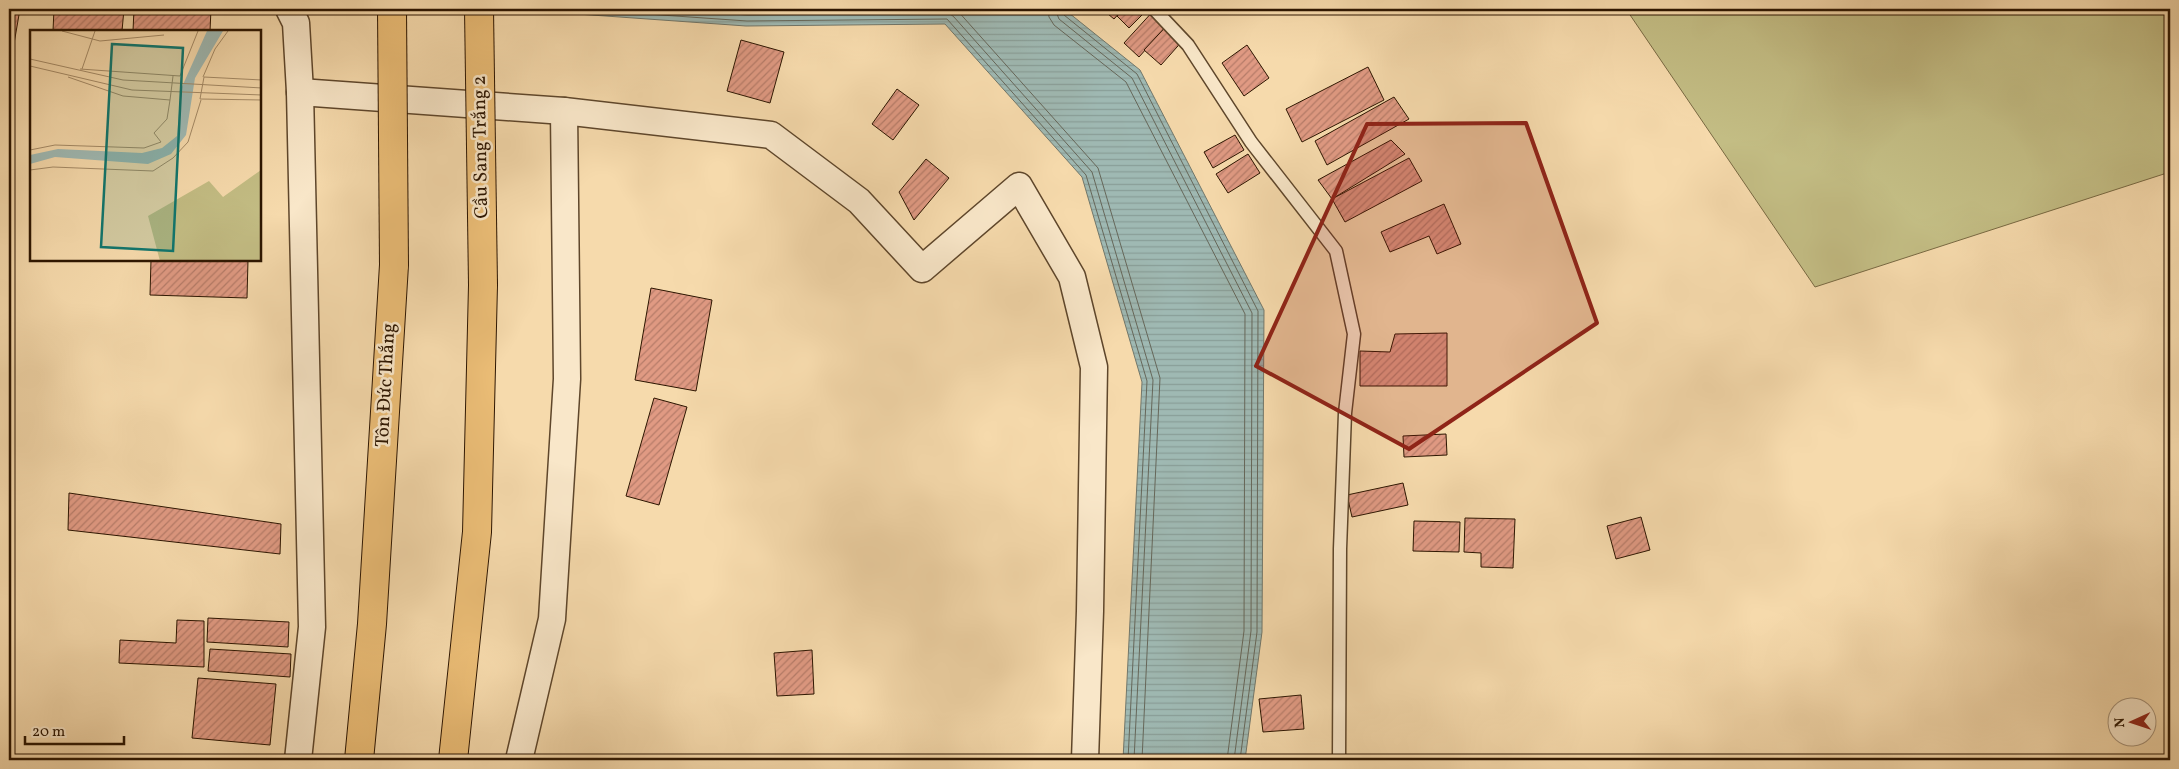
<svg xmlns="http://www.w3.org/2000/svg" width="2179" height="769" font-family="Vollkorn,serif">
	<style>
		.grass { fill: #c3bd84; stroke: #786942 }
		.water { fill: url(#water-rules); stroke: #71776b }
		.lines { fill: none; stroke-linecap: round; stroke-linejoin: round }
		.shore { stroke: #66675a; stroke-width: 1 }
		.building { fill: url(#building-hatch); stroke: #2c1500 }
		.service-casing { stroke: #5e462b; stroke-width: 15 }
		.minor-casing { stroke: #5e462b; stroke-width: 29 }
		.trunk-casing { stroke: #2c1500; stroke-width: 30 }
		.service { stroke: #f9e7c9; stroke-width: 12 }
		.minor { stroke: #f9e7c9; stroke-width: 26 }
		.trunk { stroke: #ebbd76; stroke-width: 28 }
		.trunk-bridge-casing { stroke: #2c1500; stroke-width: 30; stroke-linecap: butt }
		.trunk-bridge { stroke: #ebbd76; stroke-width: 28 }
		.marked { fill: #8f2418; fill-opacity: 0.2; stroke: #8f2418; stroke-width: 4; stroke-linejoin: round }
		.labels { text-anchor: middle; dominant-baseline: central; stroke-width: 5; stroke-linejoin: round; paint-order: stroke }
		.street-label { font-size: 19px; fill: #2c1500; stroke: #f9e7c9 }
		.inset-road { fill: none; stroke: #a58b67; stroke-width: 1 }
		.view { fill: #0f766e; fill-opacity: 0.15; stroke: #0f766e; stroke-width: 2.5 }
		.inset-edge { fill: none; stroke: #2c1500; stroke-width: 2.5 }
	</style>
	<defs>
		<pattern id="water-rules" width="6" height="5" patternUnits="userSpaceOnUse" patternTransform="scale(1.25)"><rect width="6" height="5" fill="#9fb9b3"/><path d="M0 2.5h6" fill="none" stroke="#899e98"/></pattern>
		<pattern id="building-hatch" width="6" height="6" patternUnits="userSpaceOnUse" patternTransform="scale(1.25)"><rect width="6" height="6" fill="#e09a83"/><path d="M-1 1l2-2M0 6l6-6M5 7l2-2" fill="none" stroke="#b67c69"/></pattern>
	</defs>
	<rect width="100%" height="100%" fill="#f6daac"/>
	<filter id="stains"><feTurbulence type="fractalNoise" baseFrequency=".004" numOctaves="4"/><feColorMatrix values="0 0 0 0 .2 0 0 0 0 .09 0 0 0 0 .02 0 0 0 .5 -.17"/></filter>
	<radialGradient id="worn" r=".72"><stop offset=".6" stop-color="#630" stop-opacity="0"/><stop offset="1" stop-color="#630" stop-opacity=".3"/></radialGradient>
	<!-- grass -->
	<path class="grass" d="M1626,9H2170V172L1815,287Z"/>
	<!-- water -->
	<path class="water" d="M507,9H1064L1140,70L1264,310L1262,632L1245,760H1123L1142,382L1082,177L945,24L746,26Z"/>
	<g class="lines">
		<!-- shore -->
		<g class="shore">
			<path d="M575,9L747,21L947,19L1086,175L1147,381L1128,760"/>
			<path d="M659,9L747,15L949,13L954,17L1092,172L1153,380L1134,760"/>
			<path d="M956,9L1098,168L1160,378L1142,760"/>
			<path d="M1048,9L1049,17L1054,25L1126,82L1245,314L1244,631L1227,760"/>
			<path d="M1055,9L1059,19L1132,78L1252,313L1251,631L1234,760"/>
			<path d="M1062,9L1064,15L1137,74L1258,311L1257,632L1240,760"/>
		</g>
	</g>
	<!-- building -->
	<g class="building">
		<path d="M9,9H20L11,61L9,60Z"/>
		<path d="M54,9H124L122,31H53Z"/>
		<path d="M134,9H211L210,31H133Z"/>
		<path d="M1102,9H1123L1114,19Z"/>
		<path d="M1125,9H1148L1129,28L1117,16Z"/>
		<path d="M1155,9L1171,21L1139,57L1124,43Z"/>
		<path d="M1171,21L1185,38L1161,65L1144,50Z"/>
		<path d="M741,40L784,52L770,103L727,91Z"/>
		<path d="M1247,45L1269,78L1244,96L1222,63Z"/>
		<path d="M1368,67L1384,100L1302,142L1286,109Z"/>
		<path d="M897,89L919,105L893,140L872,124Z"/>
		<path d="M1394,97L1409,119L1327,165L1315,141Z"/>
		<path d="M1235,135L1244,150L1213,168L1204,152Z"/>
		<path d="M1391,140L1405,154L1332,199L1318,180Z"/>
		<path d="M1248,154L1260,173L1228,193L1216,174Z"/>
		<path d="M1409,158L1422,181L1345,222L1332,199Z"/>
		<path d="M926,159L949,178L914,220L899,192Z"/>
		<path d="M1444,204L1461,244L1437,254L1429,236L1390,252L1381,232Z"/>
		<path d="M151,260H248L247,298L150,295Z"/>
		<path d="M651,288L712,300L696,391L635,380Z"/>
		<path d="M1447,333V386H1360V351L1390,352L1395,334Z"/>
		<path d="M654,398L687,407L659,505L626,496Z"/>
		<path d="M1446,434L1447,455L1404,457L1403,436Z"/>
		<path d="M1403,483L1408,505L1352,517L1347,495Z"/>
		<path d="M69,493L281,524L280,554L68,530Z"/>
		<path d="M1641,517L1650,550L1616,559L1607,526Z"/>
		<path d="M1465,518L1515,519L1513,568L1481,567V553L1464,552Z"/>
		<path d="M1414,521L1460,522L1459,552L1413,551Z"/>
		<path d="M208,618L289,622L288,647L207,642Z"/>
		<path d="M177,620L204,621V667L119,663L120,640L176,643Z"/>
		<path d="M210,649L291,654L290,677L208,671Z"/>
		<path d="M812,650L814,694L777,696L774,653Z"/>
		<path d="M198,678L276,684L270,745L192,738Z"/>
		<path d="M1301,695L1304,729L1263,732L1259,699Z"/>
	</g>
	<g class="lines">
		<defs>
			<path id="service" d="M1154,9L1188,45L1251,142L1336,251L1354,334L1345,413L1340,549L1339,760"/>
			<g id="minor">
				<path d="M289,9L296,23L300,92L312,627L298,760"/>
				<path d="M300,92L564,111"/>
				<path d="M519,760L552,619L567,379L564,111L771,135L859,201L922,269L1019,186L1072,277L1094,367L1090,611L1085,760"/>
			</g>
			<g id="trunk">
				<path d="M359,760L372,624L394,265"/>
				<path d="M453,760L477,532L483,285"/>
			</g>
		</defs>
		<!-- service casing -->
		<use href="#service" class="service-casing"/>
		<!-- minor casing -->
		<use href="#minor" class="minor-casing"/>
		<!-- trunk casing -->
		<use href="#trunk" class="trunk-casing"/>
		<!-- service -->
		<use href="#service" class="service"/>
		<!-- minor -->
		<use href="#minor" class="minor"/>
		<!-- trunk -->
		<use href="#trunk" class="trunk"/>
		<defs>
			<g id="trunk-bridge">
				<path d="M392,9L394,265"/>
				<path d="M479,9L483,285"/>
			</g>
		</defs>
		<!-- trunk-bridge casing -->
		<use href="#trunk-bridge" class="trunk-bridge-casing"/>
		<!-- trunk-bridge -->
		<use href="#trunk-bridge" class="trunk-bridge"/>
	</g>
	<!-- marked area -->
	<path class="marked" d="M1526,123L1597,323L1409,449L1256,366L1367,124Z"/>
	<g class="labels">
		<!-- street labels -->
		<g class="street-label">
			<text transform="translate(481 147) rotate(-91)">Cầu Sang Trắng 2</text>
			<text transform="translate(386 385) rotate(-87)">Tôn Đức Thắng</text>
		</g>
	</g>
	<!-- overview -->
	<g transform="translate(30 30)">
		<rect width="231" height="231" fill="#f6daac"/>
		<path d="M231,140V231H130L118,186L179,151L193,167Z" fill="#c3bd84"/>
		<path d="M177,1H193L165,48L156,105L141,124L118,134L25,127L0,134V125L28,119L112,123L132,118L147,106L151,59Z" fill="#9fb9b3"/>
		<path class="inset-road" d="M32,1L70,11L134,5M0,29L93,50L232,58M0,36L102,60L232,65M50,39L150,46L168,1M52,39L65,1M173,47L185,19L198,1M232,50L174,47L170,69L232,70M140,70L143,46M0,120L25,115L114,118L131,112L124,103L137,89L140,70L93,66L38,47M0,140L23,137L123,141L143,128L158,112L171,70"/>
		<path class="view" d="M82,14L153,18L143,221L71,217Z"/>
		<rect width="231" height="231" class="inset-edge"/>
	</g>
	<!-- margin -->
	<rect width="2179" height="769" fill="none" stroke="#f6daac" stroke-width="30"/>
	<rect x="10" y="10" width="2159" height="749" fill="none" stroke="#2c1500" stroke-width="2.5"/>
	<rect x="15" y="15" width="2149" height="739" fill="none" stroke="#2c1500"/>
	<!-- north arrow -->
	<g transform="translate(2132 722) rotate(267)"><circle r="24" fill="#f9e7c9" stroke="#a79379"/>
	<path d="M0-4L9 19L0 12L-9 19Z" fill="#8f2418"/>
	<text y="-8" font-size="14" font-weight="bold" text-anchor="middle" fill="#2c1500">N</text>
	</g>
	<!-- scale -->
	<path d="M25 736v8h99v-8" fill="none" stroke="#2c1500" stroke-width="2.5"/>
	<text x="32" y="736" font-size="15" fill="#2c1500" stroke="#f9e7c9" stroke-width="4" paint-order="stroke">20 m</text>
	<rect width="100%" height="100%" filter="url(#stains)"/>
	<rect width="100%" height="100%" fill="url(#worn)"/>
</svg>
